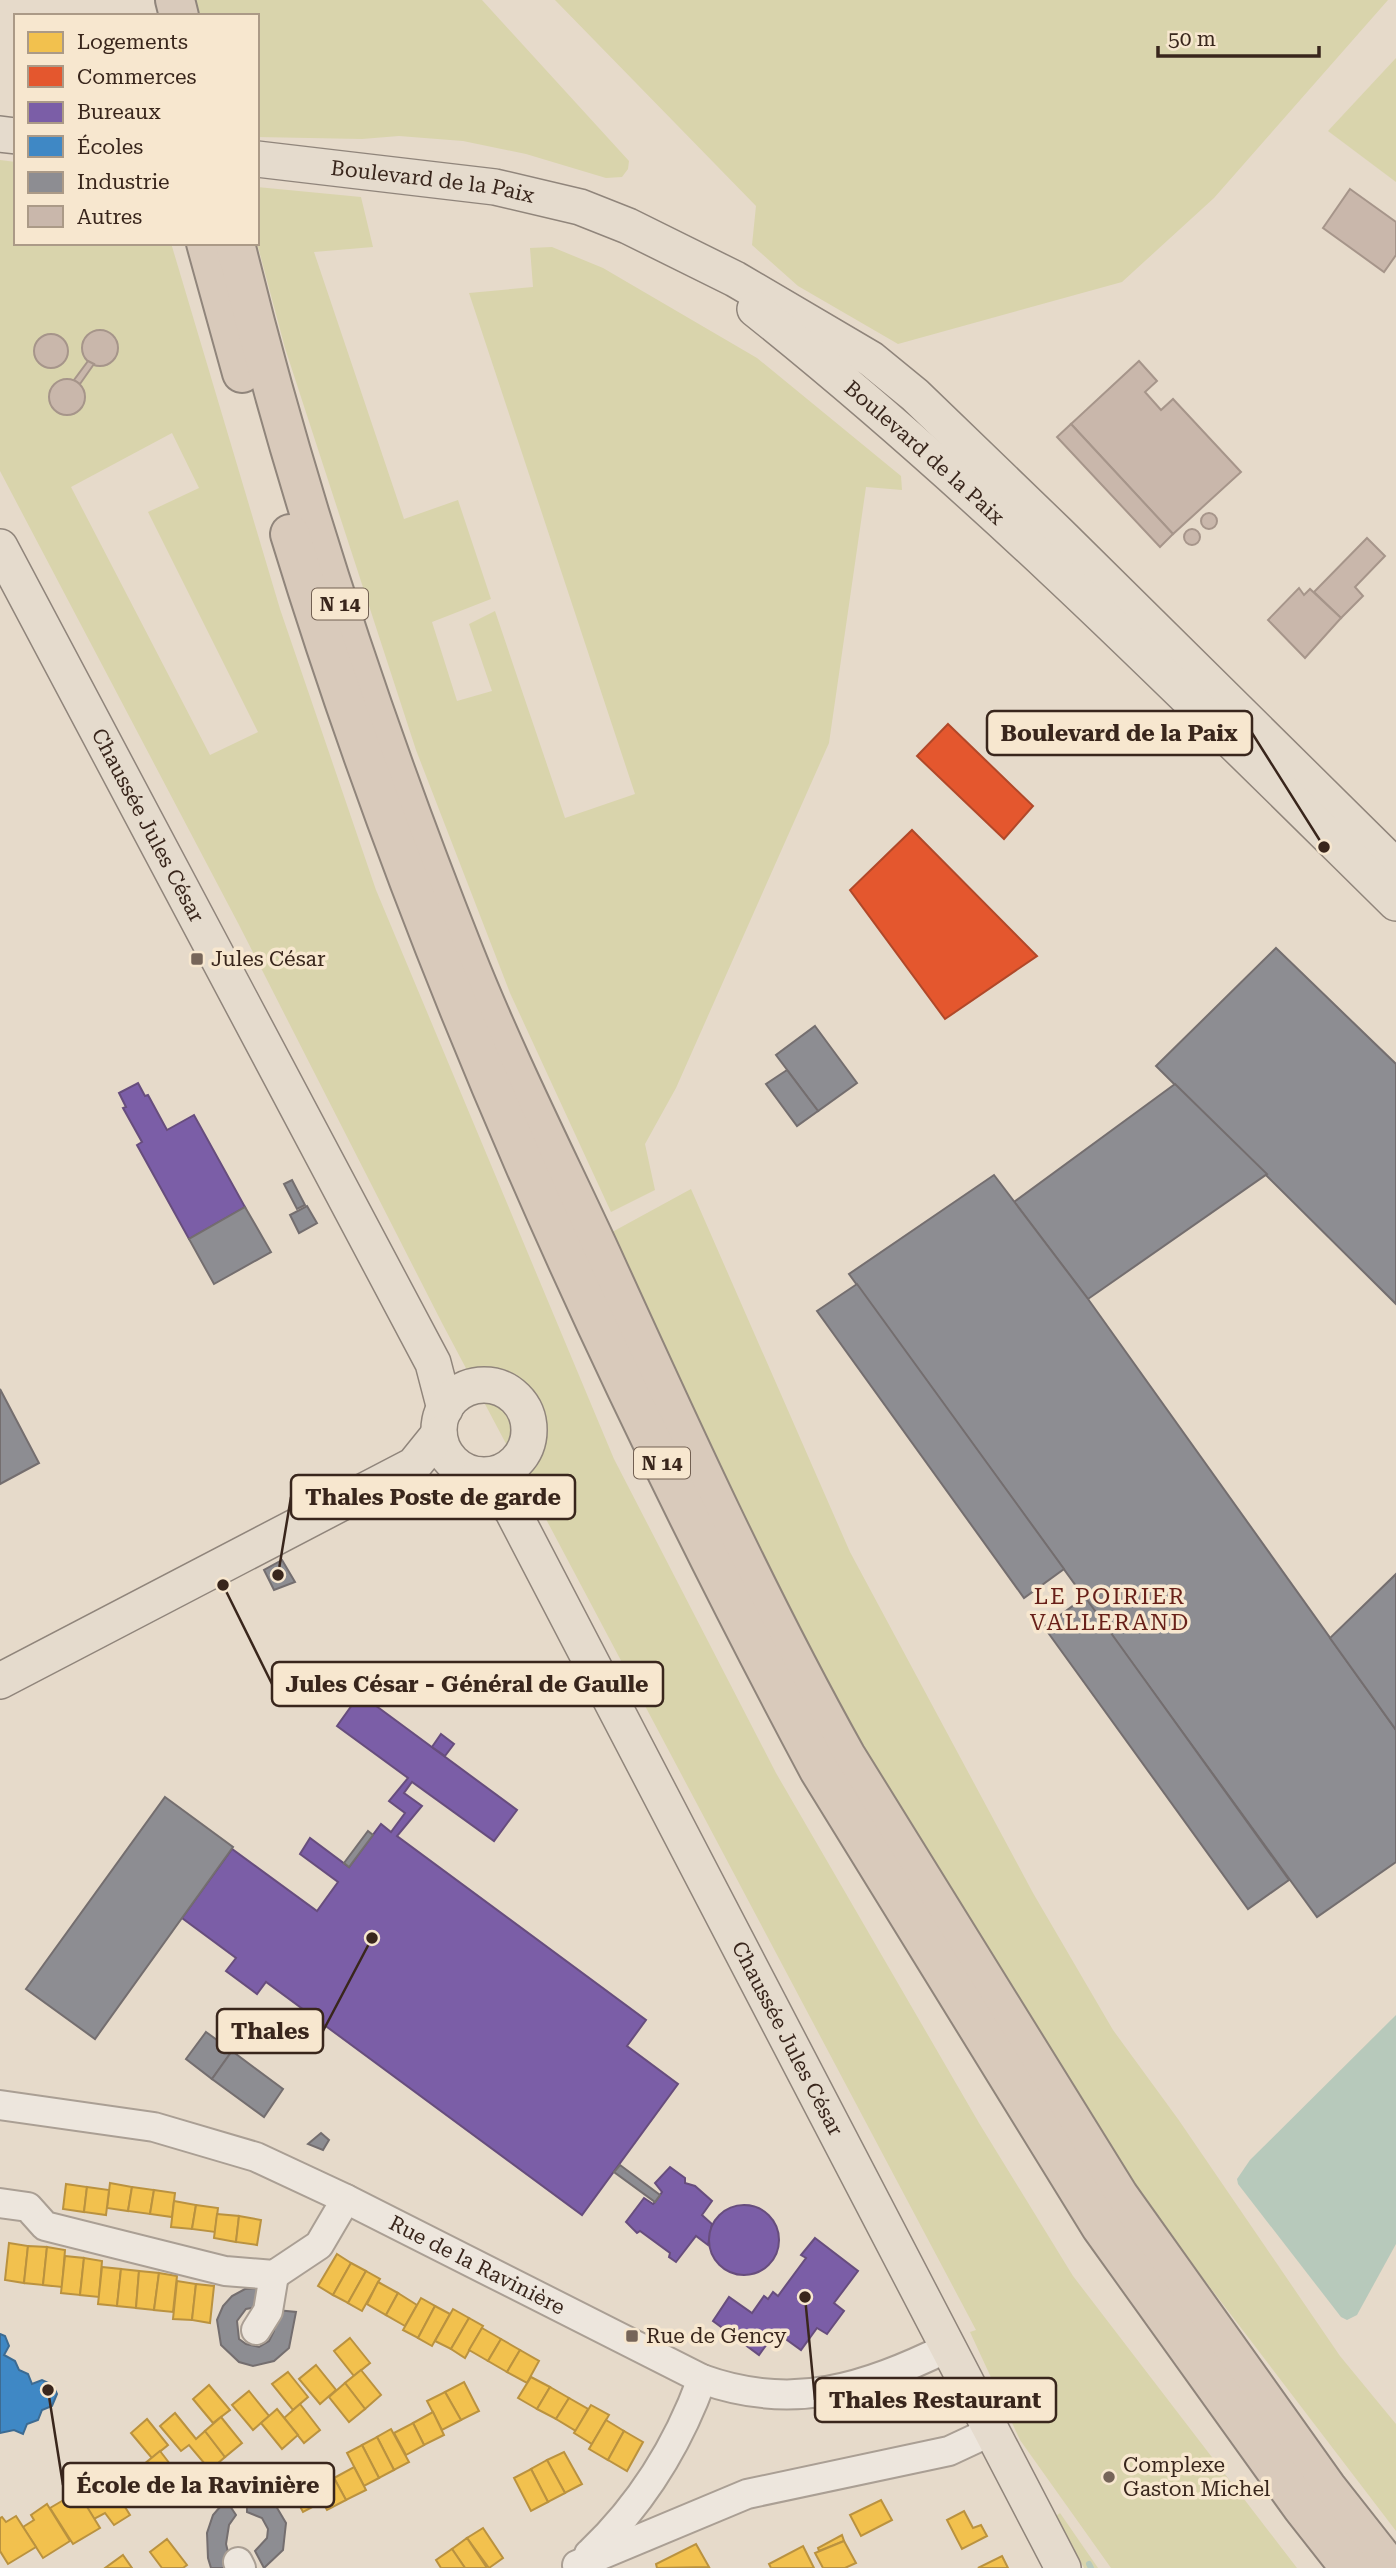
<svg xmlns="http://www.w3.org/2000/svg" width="1396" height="2568" font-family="'Roboto Serif',serif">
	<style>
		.green { fill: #d9d4ac; fill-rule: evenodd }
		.water { fill: #b7c9bb }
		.homes { fill: #f2c14e; stroke: #ba923f; stroke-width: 2 }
		.shops { fill: #e4572e; stroke: #b14829; stroke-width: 2 }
		.offices { fill: #7b5ea7; stroke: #674d7d; stroke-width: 2 }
		.schools { fill: #3f88c5; stroke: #3d6b92; stroke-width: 2 }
		.industry { fill: #8d8d92; stroke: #746e6f; stroke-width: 2 }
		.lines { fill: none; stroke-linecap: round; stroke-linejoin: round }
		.stream { stroke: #b7c9bb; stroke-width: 6 }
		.building { fill: #c9b7ab; stroke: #a6958a; stroke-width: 2 }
		.minor-casing { stroke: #aa9f94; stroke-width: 32 }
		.major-casing { stroke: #90857b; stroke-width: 38 }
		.highway-casing { stroke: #90857b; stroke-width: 42 }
		.minor { stroke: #ede6dd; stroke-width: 28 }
		.major { stroke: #e5dbcd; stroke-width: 35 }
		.highway { stroke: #d9cabb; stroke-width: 38 }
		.poi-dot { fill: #766559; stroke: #f7e7cf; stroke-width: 2.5 }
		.labels { text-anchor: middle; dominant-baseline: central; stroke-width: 7; stroke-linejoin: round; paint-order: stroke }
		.shield { fill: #f7e7cf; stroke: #726052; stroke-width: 2 }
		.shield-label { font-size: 19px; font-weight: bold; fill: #39261c }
		.street-label { font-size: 21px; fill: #39261c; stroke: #f7e7cf }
		.poi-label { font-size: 21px; fill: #39261c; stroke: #f7e7cf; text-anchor: start }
		.neighbourhood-label { font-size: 23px; letter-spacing: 2px; fill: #681f18; stroke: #f7e7cf }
		.leader { fill: none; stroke: #39261c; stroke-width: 2.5 }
		.callout-dot { fill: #39261c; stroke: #f7e7cf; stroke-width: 2.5 }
		.callout { fill: #f7e7cf; stroke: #39261c; stroke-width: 2.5 }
		.callout-label { font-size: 23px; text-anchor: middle; font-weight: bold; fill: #39261c }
	</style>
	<rect width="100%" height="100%" fill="#e6daca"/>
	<!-- green -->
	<g class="green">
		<path d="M195,0H482L629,161L628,169L622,177L606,178L526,154L463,141L399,136L362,139L257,137V16H198Z"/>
		<path d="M555,0H1388L1214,198L1122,282L898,344L798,286L752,245L756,206Z"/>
		<path d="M1396,58V182L1328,131Z"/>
		<path d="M0,160L16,162V243H171L280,609L376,890L614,1459L776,1773L979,2123L1073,2276L1297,2568H1111L1020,2440L970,2332L976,2330L442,1323L238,923L0,471ZM172,433L199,488L148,512L258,732L210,755L71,487Z"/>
		<path d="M257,187L361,197L373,247L314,252L404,519L458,500L491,599L432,622L457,701L492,691L469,624L495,611L565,818L635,794L469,293L533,287L530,248L552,247L603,268L757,358L901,476L902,490L866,487L829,743L676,1088L645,1144L655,1190L611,1212L510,993L416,750L285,348L257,243Z"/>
		<path d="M691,1189L850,1552L1033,1893L1113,2030L1178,2119L1340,2356L1396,2424V2531L1164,2227L977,1945L840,1707L754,1544L603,1237Z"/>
		<path d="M1060,2513L1098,2568H1084L1056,2516Z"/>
	</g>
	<!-- water -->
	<path class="water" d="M1396,2015V2244L1357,2315L1347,2320L1341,2317L1238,2184L1237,2179L1250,2160Z"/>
	<!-- homes -->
	<g class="homes">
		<path d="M110,2183L132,2187L128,2211L107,2208Z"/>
		<path d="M66,2184L87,2187L84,2212L63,2209Z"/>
		<path d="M87,2187L109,2190L106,2215L84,2212Z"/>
		<path d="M132,2187L154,2190L150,2214L128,2211Z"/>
		<path d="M154,2190L175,2193L172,2217L150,2214Z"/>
		<path d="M174,2201L196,2205L192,2229L171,2227Z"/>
		<path d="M196,2205L218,2208L215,2232L192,2229Z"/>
		<path d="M217,2214L239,2216L236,2242L214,2238Z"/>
		<path d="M239,2216L261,2220L257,2245L236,2242Z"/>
		<path d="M9,2243L28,2246L24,2283L5,2280Z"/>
		<path d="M28,2246L47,2247L43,2285L24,2283Z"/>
		<path d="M47,2247L65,2250L62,2287L43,2285Z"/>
		<path d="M337,2254L351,2263L333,2295L318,2286Z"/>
		<path d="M65,2256L84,2258L80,2295L61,2293Z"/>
		<path d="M84,2258L102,2261L99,2297L80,2295Z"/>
		<path d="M351,2263L366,2271L348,2303L333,2295Z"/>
		<path d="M102,2267L121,2269L117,2306L98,2304Z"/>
		<path d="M121,2269L139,2271L136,2308L117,2306Z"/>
		<path d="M139,2271L159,2273L154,2310L136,2308Z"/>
		<path d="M366,2271L380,2279L362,2311L348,2303Z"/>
		<path d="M159,2273L177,2276L173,2312L154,2310Z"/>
		<path d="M177,2281L196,2284L192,2320L173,2319Z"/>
		<path d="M378,2282L398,2293L386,2315L367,2304Z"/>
		<path d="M196,2284L214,2286L210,2323L192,2320Z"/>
		<path d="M398,2293L417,2305L405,2326L386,2315Z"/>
		<path d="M421,2298L435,2306L418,2338L403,2330Z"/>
		<path d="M435,2306L450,2314L432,2346L418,2338Z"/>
		<path d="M453,2309L469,2318L451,2349L435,2341Z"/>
		<path d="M469,2318L483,2326L465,2358L451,2349Z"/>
		<path d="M482,2328L501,2339L488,2361L469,2350Z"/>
		<path d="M350,2338L370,2363L354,2376L334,2351Z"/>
		<path d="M501,2339L520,2350L507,2372L488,2361Z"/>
		<path d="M520,2350L539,2361L527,2383L507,2372Z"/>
		<path d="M316,2365L336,2390L320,2404L299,2379Z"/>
		<path d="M361,2370L381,2395L365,2409L345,2383Z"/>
		<path d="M288,2372L308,2397L293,2410L272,2384Z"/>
		<path d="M531,2377L550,2387L537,2409L518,2398Z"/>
		<path d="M464,2382L479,2411L461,2420L445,2392Z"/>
		<path d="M345,2383L365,2409L349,2422L329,2397Z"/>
		<path d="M209,2385L230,2410L213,2423L193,2399Z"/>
		<path d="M550,2387L569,2398L556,2419L537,2409Z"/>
		<path d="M249,2391L269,2416L253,2430L232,2405Z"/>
		<path d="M445,2392L461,2420L442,2430L427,2401Z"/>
		<path d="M569,2398L588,2409L576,2431L556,2419Z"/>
		<path d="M300,2404L320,2430L304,2443L284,2418Z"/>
		<path d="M591,2405L609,2415L592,2444L574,2433Z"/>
		<path d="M277,2409L298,2435L282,2449L261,2423Z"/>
		<path d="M433,2412L444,2435L424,2445L413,2423Z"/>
		<path d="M175,2413L196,2439L205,2431L225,2457L210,2470L189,2445L181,2451L160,2426Z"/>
		<path d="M221,2417L242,2443L225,2457L205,2431Z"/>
		<path d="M147,2419L168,2445L152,2458L131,2433Z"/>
		<path d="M606,2420L624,2431L608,2460L589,2449Z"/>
		<path d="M413,2423L424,2445L406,2455L394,2433Z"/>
		<path d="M391,2429L409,2462L394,2470L377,2437Z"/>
		<path d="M624,2431L643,2442L627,2471L608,2460Z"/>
		<path d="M377,2437L394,2470L379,2478L362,2445Z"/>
		<path d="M362,2445L379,2478L364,2486L347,2453Z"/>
		<path d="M160,2451L180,2477L164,2490L143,2465Z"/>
		<path d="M564,2452L582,2484L565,2493L547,2460Z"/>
		<path d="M547,2460L565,2493L548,2502L531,2469Z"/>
		<path d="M99,2466L112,2487L102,2493L109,2505L120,2499L130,2515L114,2525L105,2513L94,2519L75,2488L91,2478L88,2473Z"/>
		<path d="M354,2467L366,2490L346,2500L334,2478Z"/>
		<path d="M531,2469L548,2502L531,2511L514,2478Z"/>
		<path d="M334,2478L346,2500L327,2510L315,2488Z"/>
		<path d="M310,2480L322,2502L303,2512L291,2490Z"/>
		<path d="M81,2497L100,2528L73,2544L50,2508L67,2498L70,2503Z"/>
		<path d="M881,2500L892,2520L861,2536L850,2515Z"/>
		<path d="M47,2504L70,2541L43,2558L23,2527L34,2520L31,2515Z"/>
		<path d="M964,2511L973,2528L981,2525L987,2536L962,2549L947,2520Z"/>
		<path d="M16,2516L36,2547L8,2564L0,2551V2518L2,2517L6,2522Z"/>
		<path d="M483,2528L503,2558L489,2568L467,2538Z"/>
		<path d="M842,2535L844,2541L819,2551L818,2548Z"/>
		<path d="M467,2538L487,2568H465L452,2549Z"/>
		<path d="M167,2539L187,2565L183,2568H162L150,2552Z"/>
		<path d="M844,2541L856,2563L845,2568H823L815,2553Z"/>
		<path d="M696,2544L709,2567L657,2568L656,2564Z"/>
		<path d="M803,2546L814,2568H771L769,2564Z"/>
		<path d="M452,2549L465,2568H441L436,2560Z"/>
		<path d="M123,2555L132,2568H105Z"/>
		<path d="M1002,2556L1008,2568H978Z"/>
	</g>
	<!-- shops -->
	<g class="shops">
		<path d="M948,724L1033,806L1004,839L917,756Z"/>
		<path d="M912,830L1037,956L945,1019L850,890Z"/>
	</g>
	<!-- offices -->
	<g class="offices">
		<path d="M138,1083L145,1096L148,1095L167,1130L194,1115L245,1207L189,1239L137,1145L142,1142L123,1108L126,1107L119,1093Z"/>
		<path d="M360,1694L517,1810L494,1841L412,1782L404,1793L422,1806L397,1836L646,2020L627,2046L678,2084L582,2215L266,1982L257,1994L226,1971L236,1958L182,1918L232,1849L317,1911L338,1882L300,1854L310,1838L349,1867L381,1824L391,1832L405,1813L389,1801L408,1778L337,1726Z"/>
		<path d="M441,1734L454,1744L445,1756L432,1747Z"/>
		<path d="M670,2167L685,2178V2183L695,2186L712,2201L702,2215L712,2224L708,2245L696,2236L676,2262L669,2257L670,2253L640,2231L637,2233L626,2222L644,2198L653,2204L655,2202L662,2192L655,2183Z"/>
		<circle cx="744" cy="2240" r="35"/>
		<path d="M815,2238L858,2271L834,2303L844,2311L827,2334L817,2328L801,2350L780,2335L775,2342L770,2340L759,2355L713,2321L729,2297L752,2313L764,2296L768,2299L773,2292L778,2296L806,2258L801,2255Z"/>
	</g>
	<!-- schools -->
	<path class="schools" d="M0,2334L5,2336L9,2346L4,2355L15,2361L19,2370L28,2374L32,2384L42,2380L53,2385L57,2394L52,2406L42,2410L38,2420L27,2424L23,2434L14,2430L0,2433Z"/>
	<!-- industry -->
	<g class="industry">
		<path d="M1276,948L1396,1064V1304L1156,1066Z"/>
		<path d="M815,1026L857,1083L818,1111L776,1055Z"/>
		<path d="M787,1070L818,1111L797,1126L766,1084Z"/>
		<path d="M1175,1084L1267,1174L1088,1299L1014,1202Z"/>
		<path d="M994,1175L1088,1299L1396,1730V1862L1317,1917L849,1274Z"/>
		<path d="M292,1180L305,1205L297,1209L284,1184Z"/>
		<path d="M307,1206L317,1223L299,1233L290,1215Z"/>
		<path d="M245,1207L271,1252L214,1284L189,1239Z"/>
		<path d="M857,1284L1064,1569L1024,1598L817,1311Z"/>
		<path d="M0,1389L39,1463L0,1484Z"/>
		<path d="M282,1560L295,1582L274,1590L264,1570Z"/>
		<path d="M1396,1574V1730L1330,1638Z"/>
		<path d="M1085,1597L1289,1880L1248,1909L1044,1627Z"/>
		<path d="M165,1797L233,1847L95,2039L26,1989Z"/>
		<path d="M368,1831L373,1835L349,1867L344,1863Z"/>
		<path d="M206,2032L232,2051L212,2079L186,2059Z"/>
		<path d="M232,2051L283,2089L264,2117L212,2079Z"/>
		<path d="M321,2133L329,2140L323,2150L308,2144Z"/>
		<path d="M620,2165L660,2195L655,2202L614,2172Z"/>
		<path d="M260,2288L257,2307L246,2309L237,2321L239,2339L246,2344L259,2347L269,2341L274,2331L277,2310L296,2312L289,2348L274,2361L253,2366L239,2362L221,2345L217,2320L223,2306L232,2296L245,2289Z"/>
		<path d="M247,2493L273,2501L286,2523L283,2550L264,2568L255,2551L267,2538L268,2529L262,2518L247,2512Z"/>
		<path d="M226,2500L236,2515L229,2525L226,2544L232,2568H211L208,2558L207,2533L213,2515Z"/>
	</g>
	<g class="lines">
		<!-- stream -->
		<path class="stream" d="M1089,2564L1091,2568"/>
	</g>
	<!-- building -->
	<g class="building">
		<path d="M1350,189L1396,222V255L1384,272L1323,228Z"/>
		<circle cx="100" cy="348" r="18"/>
		<circle cx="51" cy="351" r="17"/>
		<path d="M88,361L94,364L80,384L74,380Z"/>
		<path d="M1139,361L1157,381L1145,392L1161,410L1173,399L1241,472L1173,534L1071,424Z"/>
		<circle cx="67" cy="397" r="18"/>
		<path d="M1071,424L1173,534L1160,547L1057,437Z"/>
		<circle cx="1209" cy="521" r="8"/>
		<circle cx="1192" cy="537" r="8"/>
		<path d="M1367,538L1385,556L1355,587L1363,596L1341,618L1314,592Z"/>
		<path d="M1299,588L1304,595L1310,589L1341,618L1305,658L1268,620Z"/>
	</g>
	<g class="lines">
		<defs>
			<g id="minor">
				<path id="s1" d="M0,2105L154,2127L256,2157L346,2199L702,2379C793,2412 864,2388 947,2348"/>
				<path d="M0,2203L28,2207L45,2226L225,2271L274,2275L319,2245L346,2199"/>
				<path d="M256,2330L268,2311L274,2275"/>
				<path d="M589,2554C641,2505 678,2445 702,2379"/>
				<path d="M238,2562L241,2568"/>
				<path d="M577,2565L747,2494L949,2451L979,2437"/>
			</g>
			<g id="major">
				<path d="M0,134L16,136"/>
				<path id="s2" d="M257,159L495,187L580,207L628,226L735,279L871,359L915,395L1059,534L1396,867"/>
				<path id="s3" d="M755,309C983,491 1189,699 1396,903"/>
				<path id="s4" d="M0,547L433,1363L445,1409"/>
				<circle cx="484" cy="1430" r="45"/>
				<path id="s5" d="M479,1475L512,1510L1063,2568"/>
				<path d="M0,1681L414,1465L439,1434"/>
			</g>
			<g id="highway">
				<path d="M175,0L179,16"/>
				<path d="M206,243L242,373"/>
				<path d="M235,243C294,485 373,723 465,955C505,1056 555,1155 601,1254C678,1423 755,1593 846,1756L1119,2196L1327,2488L1390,2568"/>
				<path d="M290,534C422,965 607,1372 819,1770L1101,2227L1302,2507L1350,2568"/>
			</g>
		</defs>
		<!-- minor casing -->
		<use href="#minor" class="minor-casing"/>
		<!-- major casing -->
		<use href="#major" class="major-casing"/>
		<!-- highway casing -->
		<use href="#highway" class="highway-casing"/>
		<!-- minor -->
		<use href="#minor" class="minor"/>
		<!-- major -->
		<use href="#major" class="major"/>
		<!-- highway -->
		<use href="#highway" class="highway"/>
	</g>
	<!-- markers -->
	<g class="poi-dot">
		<rect x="190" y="952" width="14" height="14" rx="3.5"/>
		<rect x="625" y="2329" width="14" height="14" rx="3.5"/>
		<circle cx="1109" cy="2477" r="7"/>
	</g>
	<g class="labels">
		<!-- shield labels -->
		<g class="shield">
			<rect x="312" y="588.5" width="56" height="31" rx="5"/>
			<rect x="634" y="1447.5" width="56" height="31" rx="5"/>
		</g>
		<g class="shield-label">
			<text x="340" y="604">N 14</text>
			<text x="662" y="1463">N 14</text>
		</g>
		<!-- street labels -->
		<g class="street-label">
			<text stroke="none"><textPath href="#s2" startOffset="177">Boulevard de la Paix</textPath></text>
			<text stroke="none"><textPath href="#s3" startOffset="222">Boulevard de la Paix</textPath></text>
			<text stroke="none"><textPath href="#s4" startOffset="315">Chaussée Jules César</textPath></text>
			<text stroke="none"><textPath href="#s5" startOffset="644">Chaussée Jules César</textPath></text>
			<text stroke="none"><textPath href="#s1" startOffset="508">Rue de la Ravinière</textPath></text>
		</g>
		<!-- poi labels -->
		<g class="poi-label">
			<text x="211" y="959">Jules César</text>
			<text x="646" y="2336">Rue de Gency</text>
			<text x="1123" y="2465">Complexe<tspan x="1123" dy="24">Gaston Michel</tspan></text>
		</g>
		<!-- neighbourhood labels -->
		<g class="neighbourhood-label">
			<text x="1110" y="1596">LE POIRIER<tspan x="1110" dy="26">VALLERAND</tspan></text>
		</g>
	</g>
	<!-- callouts -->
	<path class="leader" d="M1324 847L1252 733M278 1575L291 1497M223 1585L272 1684M372 1938L323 2031M805 2297L815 2400M48 2390L63 2485"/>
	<g class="callout-dot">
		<circle cx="1324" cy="847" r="7"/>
		<circle cx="278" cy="1575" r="7"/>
		<circle cx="223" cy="1585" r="7"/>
		<circle cx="372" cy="1938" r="7"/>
		<circle cx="805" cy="2297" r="7"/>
		<circle cx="48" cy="2390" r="7"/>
	</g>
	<g class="callout">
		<rect x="987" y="711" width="265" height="44" rx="7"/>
		<rect x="291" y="1475" width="284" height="44" rx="7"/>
		<rect x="272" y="1662" width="391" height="44" rx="7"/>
		<rect x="217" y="2009" width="106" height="44" rx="7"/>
		<rect x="815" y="2378" width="241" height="44" rx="7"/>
		<rect x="63" y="2463" width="271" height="44" rx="7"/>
	</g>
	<g class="callout-label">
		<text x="1119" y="741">Boulevard de la Paix</text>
		<text x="433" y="1505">Thales Poste de garde</text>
		<text x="467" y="1692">Jules César - Général de Gaulle</text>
		<text x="270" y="2039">Thales</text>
		<text x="935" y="2408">Thales Restaurant</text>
		<text x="198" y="2493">École de la Ravinière</text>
	</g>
	<!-- legend -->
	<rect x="14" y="14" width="245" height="231" fill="#f7e7cf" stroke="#ab9a87" stroke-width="2"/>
	<rect x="28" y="32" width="35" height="21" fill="#f2c14e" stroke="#ab9a87" stroke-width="2"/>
	<text x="77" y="49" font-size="21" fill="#39261c">Logements</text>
	<rect x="28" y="66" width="35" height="21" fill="#e4572e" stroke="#ab9a87" stroke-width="2"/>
	<text x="77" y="84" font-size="21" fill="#39261c">Commerces</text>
	<rect x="28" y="102" width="35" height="21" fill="#7b5ea7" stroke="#ab9a87" stroke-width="2"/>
	<text x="77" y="119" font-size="21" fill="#39261c">Bureaux</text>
	<rect x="28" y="136" width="35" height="21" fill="#3f88c5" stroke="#ab9a87" stroke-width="2"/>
	<text x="77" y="154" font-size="21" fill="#39261c">Écoles</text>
	<rect x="28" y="172" width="35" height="21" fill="#8d8d92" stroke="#ab9a87" stroke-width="2"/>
	<text x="77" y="189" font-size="21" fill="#39261c">Industrie</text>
	<rect x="28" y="206" width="35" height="21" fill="#c9b7ab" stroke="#ab9a87" stroke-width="2"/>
	<text x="77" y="224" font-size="21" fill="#39261c">Autres</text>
	<!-- scale -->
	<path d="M1158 46v10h161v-10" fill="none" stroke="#39261c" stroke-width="3.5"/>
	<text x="1168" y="46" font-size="21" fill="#39261c" stroke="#f7e7cf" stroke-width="5" paint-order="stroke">50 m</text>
</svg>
